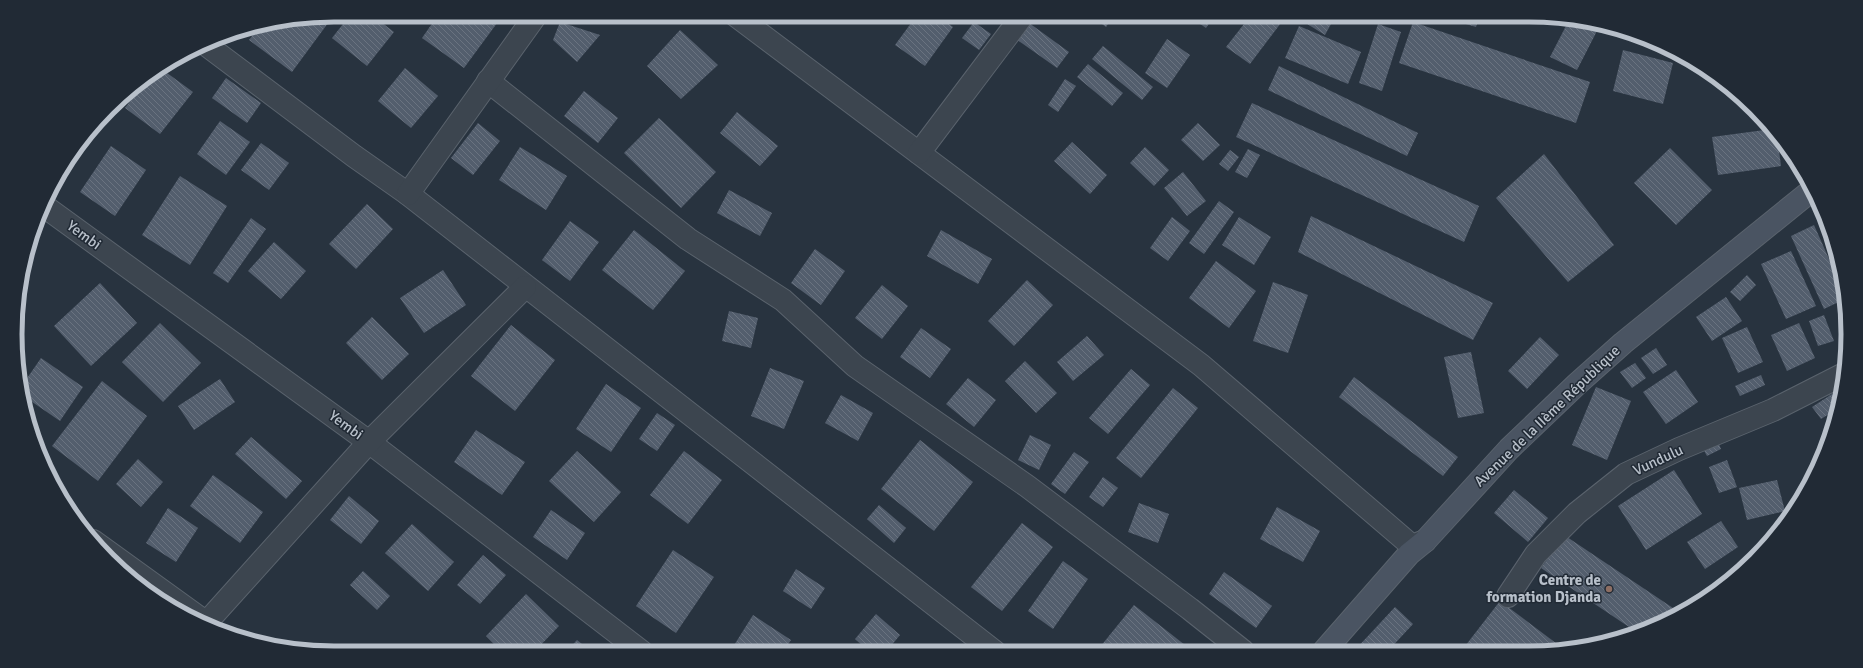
<svg xmlns="http://www.w3.org/2000/svg" width="1863" height="668" font-family="Signika,sans-serif">
	<style>
		.building { fill: url(#building-back-hatch) }
		.lines { fill: none; stroke-linecap: round; stroke-linejoin: round }
		.street-casing { stroke: #5a636d; stroke-width: 24 }
		.secondary-casing { stroke: #5a636d; stroke-width: 24 }
		.street { stroke: #3c454f; stroke-width: 22 }
		.secondary { stroke: #4a5462; stroke-width: 22 }
		.education-dot { fill: #8d6e63; stroke: #212a35; stroke-width: 1.5 }
		.labels { text-anchor: middle; dominant-baseline: central; stroke-width: 3; stroke-linejoin: round; paint-order: stroke }
		.street-label { font-size: 15px; fill: #b8c0ca; stroke: #212a35 }
		.poi-label { font-size: 15px; font-weight: bold; fill: #b8c0ca; stroke: #212a35; text-anchor: end }
		.rim { fill: none; stroke: #b8c0ca; stroke-width: 5 }
	</style>
	<defs>
		<pattern id="building-back-hatch" width="6" height="6" patternUnits="userSpaceOnUse"><rect width="6" height="6" fill="#535e6d"/><path d="M-1 5l2 2M0 0l6 6M5-1l2 2" fill="none" stroke="#6a7380"/></pattern>
	</defs>
	<rect width="100%" height="100%" fill="#28333f"/>
	<!-- building -->
	<g class="building">
		<path d="M334,15L292,72L249,40L260,25L272,21Z"/>
		<path d="M350,15H372L394,32L367,66L332,38Z"/>
		<path d="M438,15H503L464,68L422,38Z"/>
		<path d="M917,15H936L953,27L925,66L895,45Z"/>
		<path d="M1090,15H1114L1106,27Z"/>
		<path d="M1187,15H1215L1206,28Z"/>
		<path d="M1251,15H1287L1250,64L1226,47Z"/>
		<path d="M1308,15H1336L1325,35L1304,22Z"/>
		<path d="M1435,15H1480L1476,27Z"/>
		<path d="M1025,20L1069,52L1057,68L1013,37Z"/>
		<path d="M1569,20L1585,22L1598,29L1577,70L1550,57Z"/>
		<path d="M560,22L600,35L577,62L553,40Z"/>
		<path d="M974,22L991,34L979,50L962,38Z"/>
		<path d="M1413,22L1590,82L1576,123L1399,63Z"/>
		<path d="M1378,24L1401,32L1382,91L1359,83Z"/>
		<path d="M1299,26L1361,52L1348,84L1285,58Z"/>
		<path d="M680,30L718,65L681,99L647,66Z"/>
		<path d="M1167,39L1190,55L1167,88L1145,73Z"/>
		<path d="M1103,46L1153,87L1142,100L1092,59Z"/>
		<path d="M1623,50L1673,63L1663,104L1613,91Z"/>
		<path d="M1088,64L1123,93L1112,106L1077,77Z"/>
		<path d="M1279,66L1418,133L1407,156L1268,90Z"/>
		<path d="M405,68L438,96L411,128L378,101Z"/>
		<path d="M163,70L193,92L160,134L125,108L146,80Z"/>
		<path d="M226,78L261,103L247,123L212,98Z"/>
		<path d="M1065,79L1076,86L1058,112L1048,105Z"/>
		<path d="M584,91L618,118L598,143L564,116Z"/>
		<path d="M1252,103L1479,206L1464,242L1236,137Z"/>
		<path d="M737,112L778,146L760,166L720,133Z"/>
		<path d="M659,118L716,172L681,208L624,153Z"/>
		<path d="M220,121L250,142L226,175L197,154Z"/>
		<path d="M478,123L500,141L473,175L451,158Z"/>
		<path d="M1198,123L1220,145L1203,161L1181,140Z"/>
		<path d="M1772,129L1777,135L1781,166L1718,175L1712,137Z"/>
		<path d="M1072,142L1107,175L1090,194L1054,161Z"/>
		<path d="M261,143L289,163L269,190L241,170Z"/>
		<path d="M111,146L146,170L115,216L80,192Z"/>
		<path d="M520,147L567,176L546,210L499,180Z"/>
		<path d="M1145,147L1169,170L1154,186L1130,163Z"/>
		<path d="M1670,148L1712,190L1676,225L1634,183Z"/>
		<path d="M1248,149L1260,155L1247,178L1235,172Z"/>
		<path d="M1230,150L1239,157L1228,171L1219,164Z"/>
		<path d="M1544,154L1614,245L1568,282L1496,198Z"/>
		<path d="M1183,172L1206,201L1187,216L1164,188Z"/>
		<path d="M180,176L227,206L190,265L142,235Z"/>
		<path d="M729,190L772,213L760,236L717,213Z"/>
		<path d="M1219,201L1234,212L1204,254L1189,243Z"/>
		<path d="M367,204L393,229L356,269L329,244Z"/>
		<path d="M1821,210L1831,231L1838,260L1836,261L1815,213Z"/>
		<path d="M1311,216L1493,303L1473,340L1298,252Z"/>
		<path d="M1172,217L1190,231L1168,261L1150,248Z"/>
		<path d="M1239,217L1271,237L1254,265L1222,245Z"/>
		<path d="M251,218L266,229L228,283L213,273Z"/>
		<path d="M570,221L599,242L570,281L542,260Z"/>
		<path d="M1814,225L1845,295V299L1824,309L1791,236Z"/>
		<path d="M634,230L685,271L653,310L602,270Z"/>
		<path d="M941,230L992,259L978,284L927,256Z"/>
		<path d="M274,242L306,271L281,299L248,271Z"/>
		<path d="M815,249L845,271L821,305L791,283Z"/>
		<path d="M1791,251L1816,306L1786,319L1761,264Z"/>
		<path d="M1216,261L1256,291L1229,328L1189,298Z"/>
		<path d="M443,270L466,305L424,333L400,298Z"/>
		<path d="M1747,275L1756,285L1740,301L1730,292Z"/>
		<path d="M1027,280L1053,305L1014,346L988,321Z"/>
		<path d="M1273,282L1308,295L1288,353L1253,341Z"/>
		<path d="M100,283L137,323L91,366L54,326Z"/>
		<path d="M882,285L908,306L882,339L855,318Z"/>
		<path d="M1726,297L1742,321L1712,341L1696,317Z"/>
		<path d="M729,311L758,318L751,348L722,341Z"/>
		<path d="M1824,315L1834,341L1818,346L1809,321Z"/>
		<path d="M372,317L409,354L382,380L346,343Z"/>
		<path d="M160,323L201,363L163,402L122,362Z"/>
		<path d="M1799,323L1815,358L1787,371L1771,335Z"/>
		<path d="M511,325L555,360L515,411L471,376Z"/>
		<path d="M1747,327L1763,362L1738,373L1722,338Z"/>
		<path d="M921,328L951,349L930,378L900,357Z"/>
		<path d="M1087,336L1104,355L1073,381L1057,362Z"/>
		<path d="M1540,337L1559,355L1527,389L1508,371Z"/>
		<path d="M1656,348L1667,365L1653,374L1641,358Z"/>
		<path d="M1471,352L1484,413L1458,418L1444,357Z"/>
		<path d="M41,358L83,387L60,421L22,395L21,387Z"/>
		<path d="M1025,361L1057,393L1036,413L1005,381Z"/>
		<path d="M1635,363L1646,378L1632,388L1620,372Z"/>
		<path d="M770,368L804,381L784,429L751,416Z"/>
		<path d="M1131,369L1150,385L1108,434L1089,418Z"/>
		<path d="M1676,370L1698,402L1666,424L1643,392Z"/>
		<path d="M1761,375L1765,385L1740,396L1735,386Z"/>
		<path d="M1354,377L1458,457L1443,476L1339,397Z"/>
		<path d="M968,378L996,400L974,427L946,404Z"/>
		<path d="M220,379L235,402L194,430L178,406Z"/>
		<path d="M102,381L147,416L98,481L52,446Z"/>
		<path d="M606,384L641,408L611,452L576,429Z"/>
		<path d="M1596,387L1631,401L1607,460L1572,445Z"/>
		<path d="M1173,388L1198,408L1141,478L1116,458Z"/>
		<path d="M1832,394L1839,404V408L1821,419L1812,407Z"/>
		<path d="M841,395L873,413L858,441L825,423Z"/>
		<path d="M657,413L675,425L657,451L639,439Z"/>
		<path d="M476,430L525,462L502,495L454,462Z"/>
		<path d="M1030,435L1051,445L1039,470L1018,460Z"/>
		<path d="M251,437L302,481L286,499L235,454Z"/>
		<path d="M920,440L973,482L934,531L881,489Z"/>
		<path d="M1717,440L1721,449L1707,456L1702,447Z"/>
		<path d="M577,451L621,492L594,522L549,481Z"/>
		<path d="M684,451L722,480L688,524L650,495Z"/>
		<path d="M1074,452L1089,462L1065,494L1051,484Z"/>
		<path d="M138,459L163,482L141,507L116,484Z"/>
		<path d="M1727,460L1737,487L1719,493L1709,467Z"/>
		<path d="M1674,470L1702,514L1646,550L1618,506Z"/>
		<path d="M213,475L263,512L240,543L190,506Z"/>
		<path d="M1103,477L1118,488L1103,507L1089,497Z"/>
		<path d="M1777,480L1785,511L1747,520L1739,488Z"/>
		<path d="M1514,490L1548,518L1528,542L1494,513Z"/>
		<path d="M349,496L379,521L361,544L330,520Z"/>
		<path d="M1139,503L1169,514L1158,543L1128,532Z"/>
		<path d="M879,505L906,528L894,543L867,519Z"/>
		<path d="M1277,507L1320,531L1303,562L1260,539Z"/>
		<path d="M168,508L198,528L176,562L146,543Z"/>
		<path d="M551,510L585,533L567,560L533,537Z"/>
		<path d="M1721,521L1738,547L1705,569L1687,542Z"/>
		<path d="M1022,523L1053,547L1002,611L971,587Z"/>
		<path d="M412,524L454,562L428,591L385,553Z"/>
		<path d="M1564,535L1676,610L1669,620L1635,631L1541,568Z"/>
		<path d="M673,550L714,577L676,633L636,606Z"/>
		<path d="M483,555L506,575L480,604L457,585Z"/>
		<path d="M1063,561L1088,579L1053,629L1028,611Z"/>
		<path d="M796,569L825,588L811,609L783,591Z"/>
		<path d="M363,571L390,596L377,610L350,585Z"/>
		<path d="M1224,572L1272,606L1256,628L1209,594Z"/>
		<path d="M526,594L559,626L533,653H503L486,636Z"/>
		<path d="M1500,601L1565,650H1462Z"/>
		<path d="M1134,605L1185,645L1180,651H1106L1100,647Z"/>
		<path d="M1395,607L1413,624L1388,651H1354Z"/>
		<path d="M876,614L900,635L886,652H870L855,639Z"/>
		<path d="M753,615L791,640L783,652H734L731,650Z"/>
		<path d="M577,640L592,652H566Z"/>
	</g>
	<g class="lines">
		<defs>
			<g id="street">
				<path d="M735,15L1201,365L1412,546L1425,541"/>
				<path d="M205,44L354,156L408,194L995,652"/>
				<path d="M488,81L688,239L783,300L855,366L1027,486L1190,609L1243,651"/>
				<path d="M919,153L1023,15"/>
				<path d="M408,194L536,15"/>
				<path d="M44,206L369,442L642,652"/>
				<path d="M93,541L201,619"/>
				<path d="M1508,596L1536,554L1577,513L1626,474L1679,449L1773,410L1844,374"/>
				<path d="M207,622L369,442L525,287"/>
			</g>
			<path id="secondary" d="M1324,651L1409,554L1425,541L1509,449L1577,384L1623,343L1812,190"/>
		</defs>
		<!-- street casing -->
		<use href="#street" class="street-casing"/>
		<!-- secondary casing -->
		<use href="#secondary" class="secondary-casing"/>
		<!-- street -->
		<use href="#street" class="street"/>
		<!-- secondary -->
		<use href="#secondary" class="secondary"/>
	</g>
	<!-- markers -->
	<circle class="education-dot" cx="1609" cy="589" r="4"/>
	<g class="labels">
		<!-- street labels -->
		<g class="street-label">
			<text transform="translate(84 235) rotate(36)">Yembi</text>
			<text transform="translate(1547 416) rotate(-44)">Avenue de la IIème République</text>
			<text transform="translate(346 425) rotate(36)">Yembi</text>
			<text transform="translate(1658 460) rotate(-25)">Vundulu</text>
		</g>
		<!-- poi labels -->
		<g class="poi-label">
			<text x="1601" y="580">Centre de<tspan x="1601" dy="17">formation Djanda</tspan></text>
		</g>
	</g>
	<!-- crop -->
	<path d="M0 0H1863V668H0ZM334 22H1529A312 312 0 0 1 1841 334V334A312 312 0 0 1 1529 646H334A312 312 0 0 1 22 334V334A312 312 0 0 1 334 22Z" fill="#212a35" fill-rule="evenodd"/>
	<path class="rim" d="M334 22H1529A312 312 0 0 1 1841 334V334A312 312 0 0 1 1529 646H334A312 312 0 0 1 22 334V334A312 312 0 0 1 334 22Z"/>
</svg>
